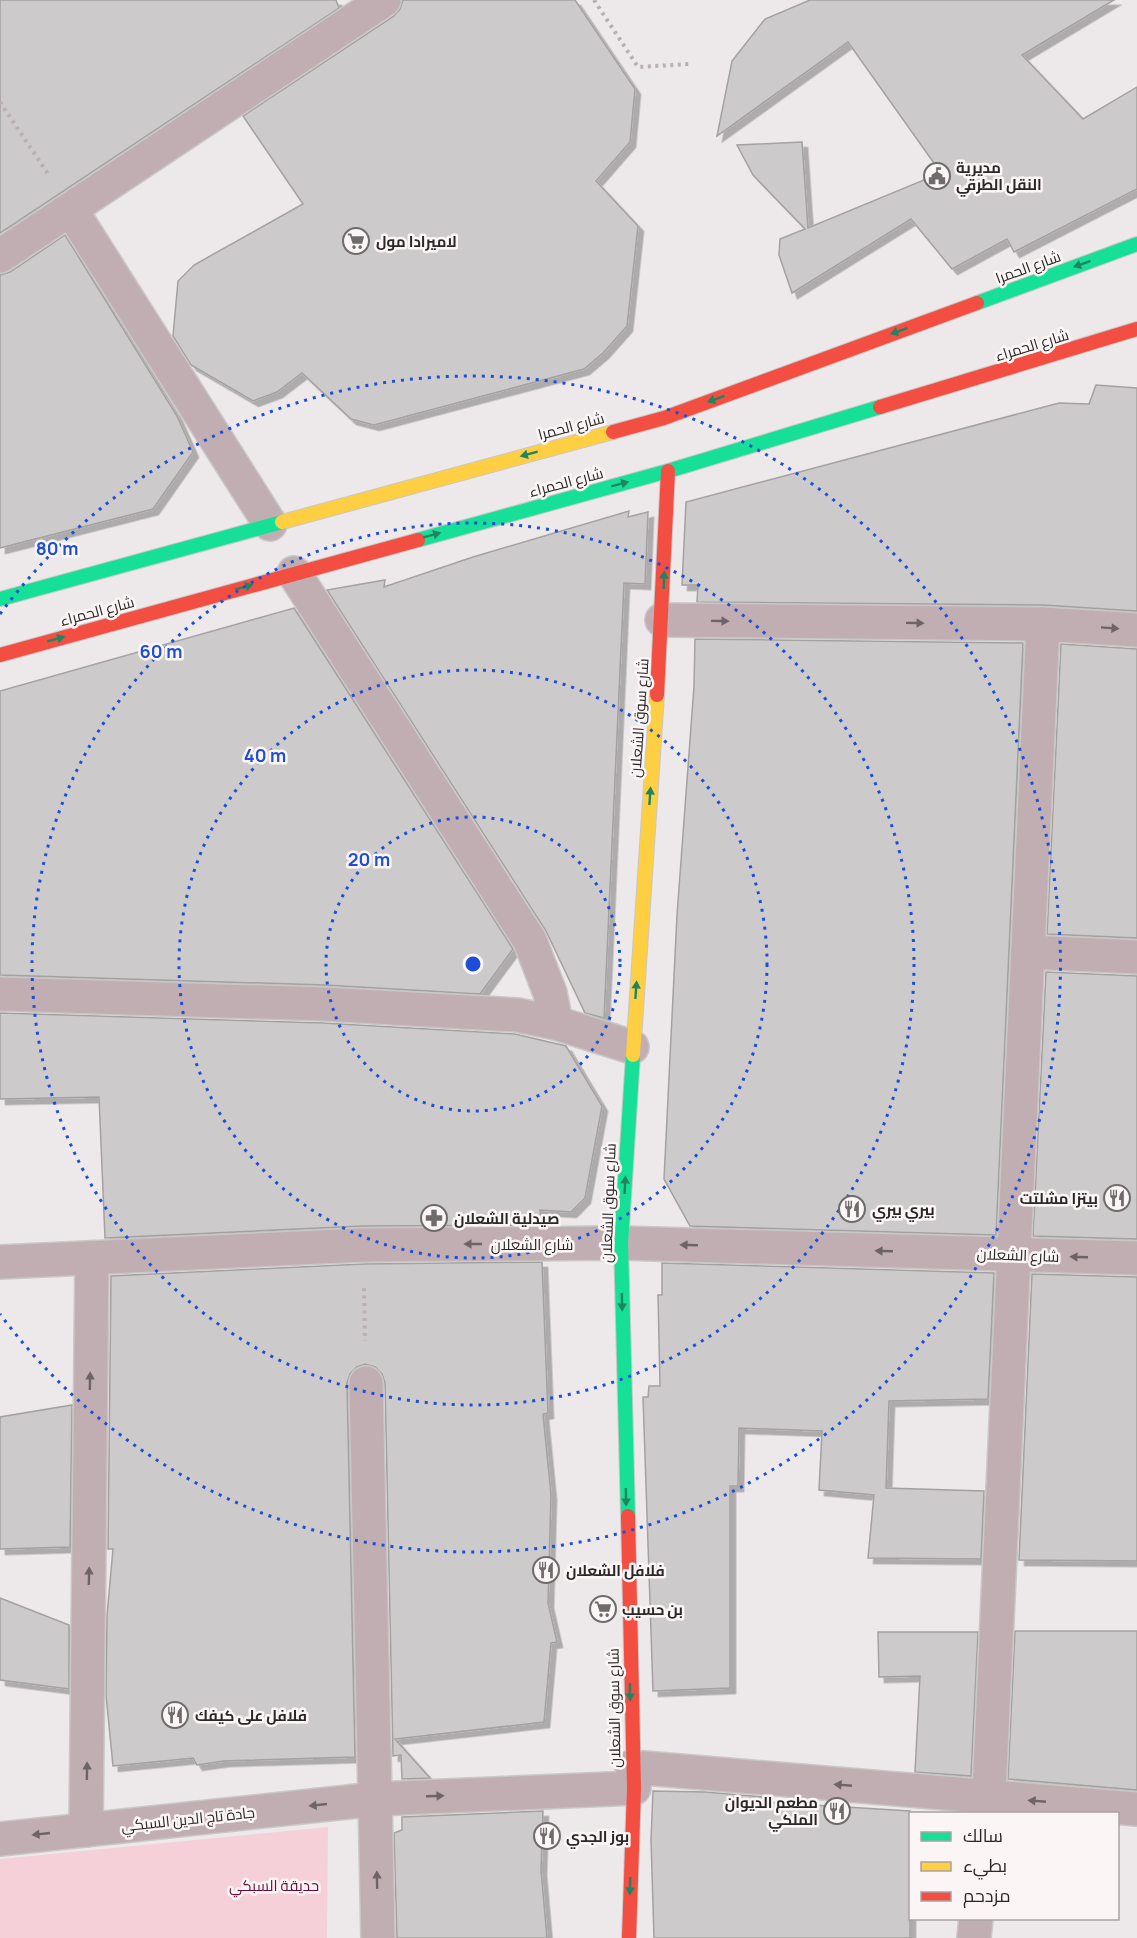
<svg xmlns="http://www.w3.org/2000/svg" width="1137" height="1938" font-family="Manrope,Cairo,sans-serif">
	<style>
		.green { fill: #f6d0d8 }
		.building { fill: #cdcacb; stroke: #a4a1a1; stroke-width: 1.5; filter: url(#shadow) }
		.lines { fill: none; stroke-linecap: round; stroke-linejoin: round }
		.street-casing { stroke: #c9c7c7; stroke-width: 36 }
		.fast-casing { stroke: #c9c7c7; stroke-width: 16 }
		.slow-casing { stroke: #c9c7c7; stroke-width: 16 }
		.jam-casing { stroke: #c9c7c7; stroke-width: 16 }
		.path { stroke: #baafb2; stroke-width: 4; stroke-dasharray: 3 4.5; stroke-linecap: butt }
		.street { stroke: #c0aeb3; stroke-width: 33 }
		.fast { stroke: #16e098; stroke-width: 14 }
		.slow { stroke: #ffcf43; stroke-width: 14 }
		.jam { stroke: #f24e42; stroke-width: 14 }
		.oneway { fill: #208460 }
		.oneway2 { fill: #6e6467 }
		.ring { fill: none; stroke: #1d4ed8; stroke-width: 3; stroke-dasharray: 3 6 }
		.labels { text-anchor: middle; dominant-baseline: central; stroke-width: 5; stroke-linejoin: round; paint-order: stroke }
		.poi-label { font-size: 15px; font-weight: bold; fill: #2a2728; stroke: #fcf5f6; text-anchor: start }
		.street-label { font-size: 15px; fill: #2a2728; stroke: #fcf5f6 }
		.park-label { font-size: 15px; fill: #6d0934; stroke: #fcf5f6 }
		.centre { fill: #1d4ed8; stroke: #fcf5f6; stroke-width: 3 }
		.ring-label { font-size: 18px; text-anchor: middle; font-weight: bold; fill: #1d4ed8; stroke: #fcf5f6; stroke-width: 5; stroke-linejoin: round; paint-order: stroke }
	</style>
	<defs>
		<filter id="shadow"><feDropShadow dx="5.5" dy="5.5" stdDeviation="0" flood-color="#0004"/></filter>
	</defs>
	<rect width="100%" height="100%" fill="#ede9ea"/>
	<!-- green -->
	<path class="green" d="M328,1827L327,1938H0V1859Z"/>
	<!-- building -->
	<g class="building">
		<path d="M0,0H336L339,8L0,233Z"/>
		<path d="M403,0H575L635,89L630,142L596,181L638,226L627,326L603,353L584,369L374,425L351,419L302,373L277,392L253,401L191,365L173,336L178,281L194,265L303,204L243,116L394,16L400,9Z"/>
		<path d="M810,0H1114L1022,55L1083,119L1137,87V189L1014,252L1007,239L952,269L911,219L792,293L779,255L780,239L805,229L753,175L737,145L802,142L808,228L941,173L848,42L717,136L732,61L765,19Z"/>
		<path d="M65,235L177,416L193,452L153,509L0,548V275L10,272Z"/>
		<path d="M1096,385L1137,388V611L1043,605L697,602L698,585H682L686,502L1059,403L1089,404Z"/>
		<path d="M629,511L628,517L648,512L645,584L624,583L604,1018L585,1013L546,931L327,590L385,580L384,587L473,557Z"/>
		<path d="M294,608L513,949L480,994L325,985L0,975V691Z"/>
		<path d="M695,639L1023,643L996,1235L690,1226L664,1179L677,915L694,686Z"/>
		<path d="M1061,644L1137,649V938L1047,934Z"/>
		<path d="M1046,972L1137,976V1239L1033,1236Z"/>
		<path d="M0,1013L323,1023L515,1034L566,1046L602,1106L585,1198L571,1212L540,1210L541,1225L362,1226L105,1238L99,1097L0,1099Z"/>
		<path d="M542,1262L548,1413L543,1414L551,1494L548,1603L557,1642L551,1643L544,1722L395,1739L430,1778L402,1779L401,1755L393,1756L385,1383L382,1374L375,1367L365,1364L357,1367L350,1374L347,1383L355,1757L224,1761L197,1765L193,1758L113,1766L106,1695L107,1616L113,1549H108L111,1276L364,1264Z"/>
		<path d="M662,1263L994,1273L988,1399L889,1401L886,1488L984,1491L981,1559L868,1558L874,1495L819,1490L822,1431L739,1428L738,1486H730V1688L653,1691L643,1397H648L649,1386H660L658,1295H662Z"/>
		<path d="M1032,1274L1137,1277V1561L1019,1560Z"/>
		<path d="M72,1405L70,1547L0,1549V1417Z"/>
		<path d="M0,1598L69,1625V1689L0,1680Z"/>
		<path d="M1015,1631H1137V1790L1008,1779Z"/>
		<path d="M878,1632H978L971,1776L915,1772L920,1676L879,1677Z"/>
		<path d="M653,1791L705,1792L765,1797V1802L910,1811V1938H654L651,1840Z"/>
		<path d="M543,1811L541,1870L547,1938H397L394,1833L402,1830V1817Z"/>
	</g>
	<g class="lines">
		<defs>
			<g id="street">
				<path d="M71,210L270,524"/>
				<path d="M0,256L384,0"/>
				<path d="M294,573L530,941L550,993L556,1023"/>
				<path d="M662,620L1043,624L1137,630"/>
				<path d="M1028,952L1137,957"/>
				<path d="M0,994L324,1004L517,1015L556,1023L632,1047"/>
				<path d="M0,1262L363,1245L621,1243L1137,1258"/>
				<path d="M366,1383L378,1938"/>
				<path d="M632,1767L1137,1809"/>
				<path d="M988,1814L1043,624"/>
				<path d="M86,1830L92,1258"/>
				<path d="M0,1839L376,1799L634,1788"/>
				<path d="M974,1938L976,1918"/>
			</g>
			<g id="fast">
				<path d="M977,303L1137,244"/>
				<path d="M418,540L668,471L880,407"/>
				<path d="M0,599L282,522"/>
				<path d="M628,1516L621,1243L633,1055"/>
			</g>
			<g id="slow">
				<path d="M282,522L613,432"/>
				<path d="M633,1055L657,695"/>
			</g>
			<g id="jam">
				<path d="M880,407L1137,329"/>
				<path d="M613,432L664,418L977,303"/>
				<path d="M0,655L418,540"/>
				<path d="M657,695L668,471"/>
				<path d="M628,1516L634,1788L629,1938"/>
			</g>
		</defs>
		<!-- street casing -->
		<use href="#street" class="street-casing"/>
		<!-- fast casing -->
		<use href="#fast" class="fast-casing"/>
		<!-- slow casing -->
		<use href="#slow" class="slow-casing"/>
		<!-- jam casing -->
		<use href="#jam" class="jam-casing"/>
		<!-- path -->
		<g class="path">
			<path d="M594,0L638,67L690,64"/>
			<path d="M0,102L48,174"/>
			<path d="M364,1288L365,1341"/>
		</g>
		<!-- street -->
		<use href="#street" class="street"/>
		<!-- fast -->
		<use href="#fast" class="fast"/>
		<!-- slow -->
		<use href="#slow" class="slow"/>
		<!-- jam -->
		<use href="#jam" class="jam"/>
	</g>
	<!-- one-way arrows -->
	<defs><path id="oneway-solid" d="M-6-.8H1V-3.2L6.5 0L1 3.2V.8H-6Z" transform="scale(1.5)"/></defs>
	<g class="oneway">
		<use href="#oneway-solid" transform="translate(1082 264) rotate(160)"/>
		<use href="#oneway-solid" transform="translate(899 331) rotate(160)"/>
		<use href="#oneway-solid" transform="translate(716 399) rotate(160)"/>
		<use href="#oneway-solid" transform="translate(529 454) rotate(165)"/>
		<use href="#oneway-solid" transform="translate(620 484) rotate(-15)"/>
		<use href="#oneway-solid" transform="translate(432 535) rotate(-15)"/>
		<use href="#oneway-solid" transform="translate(664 580) rotate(-88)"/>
		<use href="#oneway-solid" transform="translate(244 587) rotate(-15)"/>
		<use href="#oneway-solid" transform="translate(56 639) rotate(-15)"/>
		<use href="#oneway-solid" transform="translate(650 796) rotate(-86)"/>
		<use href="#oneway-solid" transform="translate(636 990) rotate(-86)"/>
		<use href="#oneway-solid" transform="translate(625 1185) rotate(-87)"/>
		<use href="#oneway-solid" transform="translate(622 1302) rotate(89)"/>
		<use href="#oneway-solid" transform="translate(626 1497) rotate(89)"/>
		<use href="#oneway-solid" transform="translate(630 1692) rotate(89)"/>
		<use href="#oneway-solid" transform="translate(630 1886) rotate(92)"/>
	</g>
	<g class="oneway2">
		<use href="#oneway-solid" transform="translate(720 621) rotate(1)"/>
		<use href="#oneway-solid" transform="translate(915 623) rotate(1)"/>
		<use href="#oneway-solid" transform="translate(1110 628) rotate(4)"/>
		<use href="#oneway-solid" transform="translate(473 1244) rotate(180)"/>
		<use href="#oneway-solid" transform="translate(689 1245) rotate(-178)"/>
		<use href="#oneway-solid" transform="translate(884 1251) rotate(-178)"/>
		<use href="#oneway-solid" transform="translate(1079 1257) rotate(-178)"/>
		<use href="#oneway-solid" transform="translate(90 1381) rotate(-89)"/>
		<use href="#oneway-solid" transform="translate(89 1576) rotate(-89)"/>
		<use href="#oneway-solid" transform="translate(87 1771) rotate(-89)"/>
		<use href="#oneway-solid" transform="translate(843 1785) rotate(-175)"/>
		<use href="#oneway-solid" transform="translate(435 1796) rotate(-2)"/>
		<use href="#oneway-solid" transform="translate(1037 1801) rotate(-175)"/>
		<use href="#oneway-solid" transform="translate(318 1805) rotate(174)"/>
		<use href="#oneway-solid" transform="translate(41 1834) rotate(174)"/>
		<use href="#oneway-solid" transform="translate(377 1880) rotate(-91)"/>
	</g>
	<!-- distance rings -->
	<g class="ring">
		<circle cx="473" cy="964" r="147"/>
		<circle cx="473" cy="964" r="294"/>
		<circle cx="473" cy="964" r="441"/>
		<path d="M0 614A588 588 0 1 1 0 1314"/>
	</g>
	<!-- icons -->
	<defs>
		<symbol id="civic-ring" viewBox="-11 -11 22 22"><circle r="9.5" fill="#fcf5f6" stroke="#6e6b6c" stroke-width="1.5"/><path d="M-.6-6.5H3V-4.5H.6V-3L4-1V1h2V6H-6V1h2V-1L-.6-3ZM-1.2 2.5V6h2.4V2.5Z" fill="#6e6b6c"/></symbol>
		<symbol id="supermarket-ring" viewBox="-11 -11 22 22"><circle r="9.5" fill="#fcf5f6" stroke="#6e6b6c" stroke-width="1.5"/><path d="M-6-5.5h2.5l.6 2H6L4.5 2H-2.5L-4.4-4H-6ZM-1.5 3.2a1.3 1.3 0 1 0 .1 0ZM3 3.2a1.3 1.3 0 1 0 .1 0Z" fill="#6e6b6c"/></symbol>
		<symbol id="restaurant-ring" viewBox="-11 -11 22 22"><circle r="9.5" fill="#fcf5f6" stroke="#6e6b6c" stroke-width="1.5"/><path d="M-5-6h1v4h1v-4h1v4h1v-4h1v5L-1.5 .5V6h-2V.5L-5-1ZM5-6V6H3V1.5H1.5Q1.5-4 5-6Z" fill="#6e6b6c"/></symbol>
		<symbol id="pharmacy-ring" viewBox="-11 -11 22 22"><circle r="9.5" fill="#fcf5f6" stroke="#6e6b6c" stroke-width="1.5"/><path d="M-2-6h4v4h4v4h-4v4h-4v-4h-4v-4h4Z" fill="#6e6b6c"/></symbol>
	</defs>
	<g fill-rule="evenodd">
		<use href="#civic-ring" x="922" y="161" width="30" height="30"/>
		<use href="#supermarket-ring" x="341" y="226" width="30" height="30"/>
		<use href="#restaurant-ring" x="1102" y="1183" width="30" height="30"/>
		<use href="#restaurant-ring" x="837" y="1194" width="30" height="30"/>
		<use href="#pharmacy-ring" x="419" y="1203" width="30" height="30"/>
		<use href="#restaurant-ring" x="531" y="1555" width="30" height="30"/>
		<use href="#supermarket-ring" x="588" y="1594" width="30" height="30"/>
		<use href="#restaurant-ring" x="160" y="1700" width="30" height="30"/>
		<use href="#restaurant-ring" x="822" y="1796" width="30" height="30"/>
		<use href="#restaurant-ring" x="532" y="1821" width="30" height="30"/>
	</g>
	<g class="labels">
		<!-- poi labels -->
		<g class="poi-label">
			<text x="956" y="167">مديرية<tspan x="956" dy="17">النقل الطرقي</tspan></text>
			<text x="376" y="241">لاميرادا مول</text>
			<text x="1098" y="1198" text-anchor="end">بيتزا مشلتت</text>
			<text x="872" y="1209">بيري بيري</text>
			<text x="454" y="1218">صيدلية الشعلان</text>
			<text x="566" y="1570">فلافل الشعلان</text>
			<text x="622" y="1609">بن حسيب</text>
			<text x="195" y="1715">فلافل على كيفك</text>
			<text x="818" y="1802" text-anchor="end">مطعم الديوان<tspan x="818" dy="17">الملكي</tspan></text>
			<text x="566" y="1836">بوز الجدي</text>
		</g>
		<!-- street labels -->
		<g class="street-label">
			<text transform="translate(1028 267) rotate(-20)">شارع الحمرا</text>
			<text transform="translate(1032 345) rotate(-17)">شارع الحمراء</text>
			<text transform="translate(571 426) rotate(-15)">شارع الحمرا</text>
			<text transform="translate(566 482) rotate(-15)">شارع الحمراء</text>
			<text transform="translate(97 611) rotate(-15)">شارع الحمراء</text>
			<text transform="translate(639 718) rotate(-86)">شارع سوق الشعلان</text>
			<text transform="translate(608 1203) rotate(-88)">شارع سوق الشعلان</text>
			<text x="532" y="1244">شارع الشعلان</text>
			<text transform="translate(1018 1255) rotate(2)">شارع الشعلان</text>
			<text transform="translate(614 1708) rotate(-91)">شارع سوق الشعلان</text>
			<text transform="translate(188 1819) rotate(-6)">جادة تاج الدين السبكي</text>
		</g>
		<!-- park labels -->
		<g class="park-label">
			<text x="274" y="1885">حديقة السبكي</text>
		</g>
	</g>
	<circle cx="473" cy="964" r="9" class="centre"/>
	<g class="ring-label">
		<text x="57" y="555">80 m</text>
		<text x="161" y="658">60 m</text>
		<text x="265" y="762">40 m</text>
		<text x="369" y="866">20 m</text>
	</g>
	<!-- legend -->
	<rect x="909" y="1812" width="210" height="108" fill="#fcf5f6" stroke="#a8a3a4" stroke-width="1.5"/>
	<rect x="921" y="1832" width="30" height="9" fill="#16e098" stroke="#a8a3a4" stroke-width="1.5"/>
	<text x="963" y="1842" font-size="18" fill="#2a2728">سالك</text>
	<rect x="921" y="1862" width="30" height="9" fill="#ffcf43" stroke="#a8a3a4" stroke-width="1.5"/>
	<text x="963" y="1872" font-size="18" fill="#2a2728">بطيء</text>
	<rect x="921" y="1892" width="30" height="9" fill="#f24e42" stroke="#a8a3a4" stroke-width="1.5"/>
	<text x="963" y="1902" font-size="18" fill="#2a2728">مزدحم</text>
</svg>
